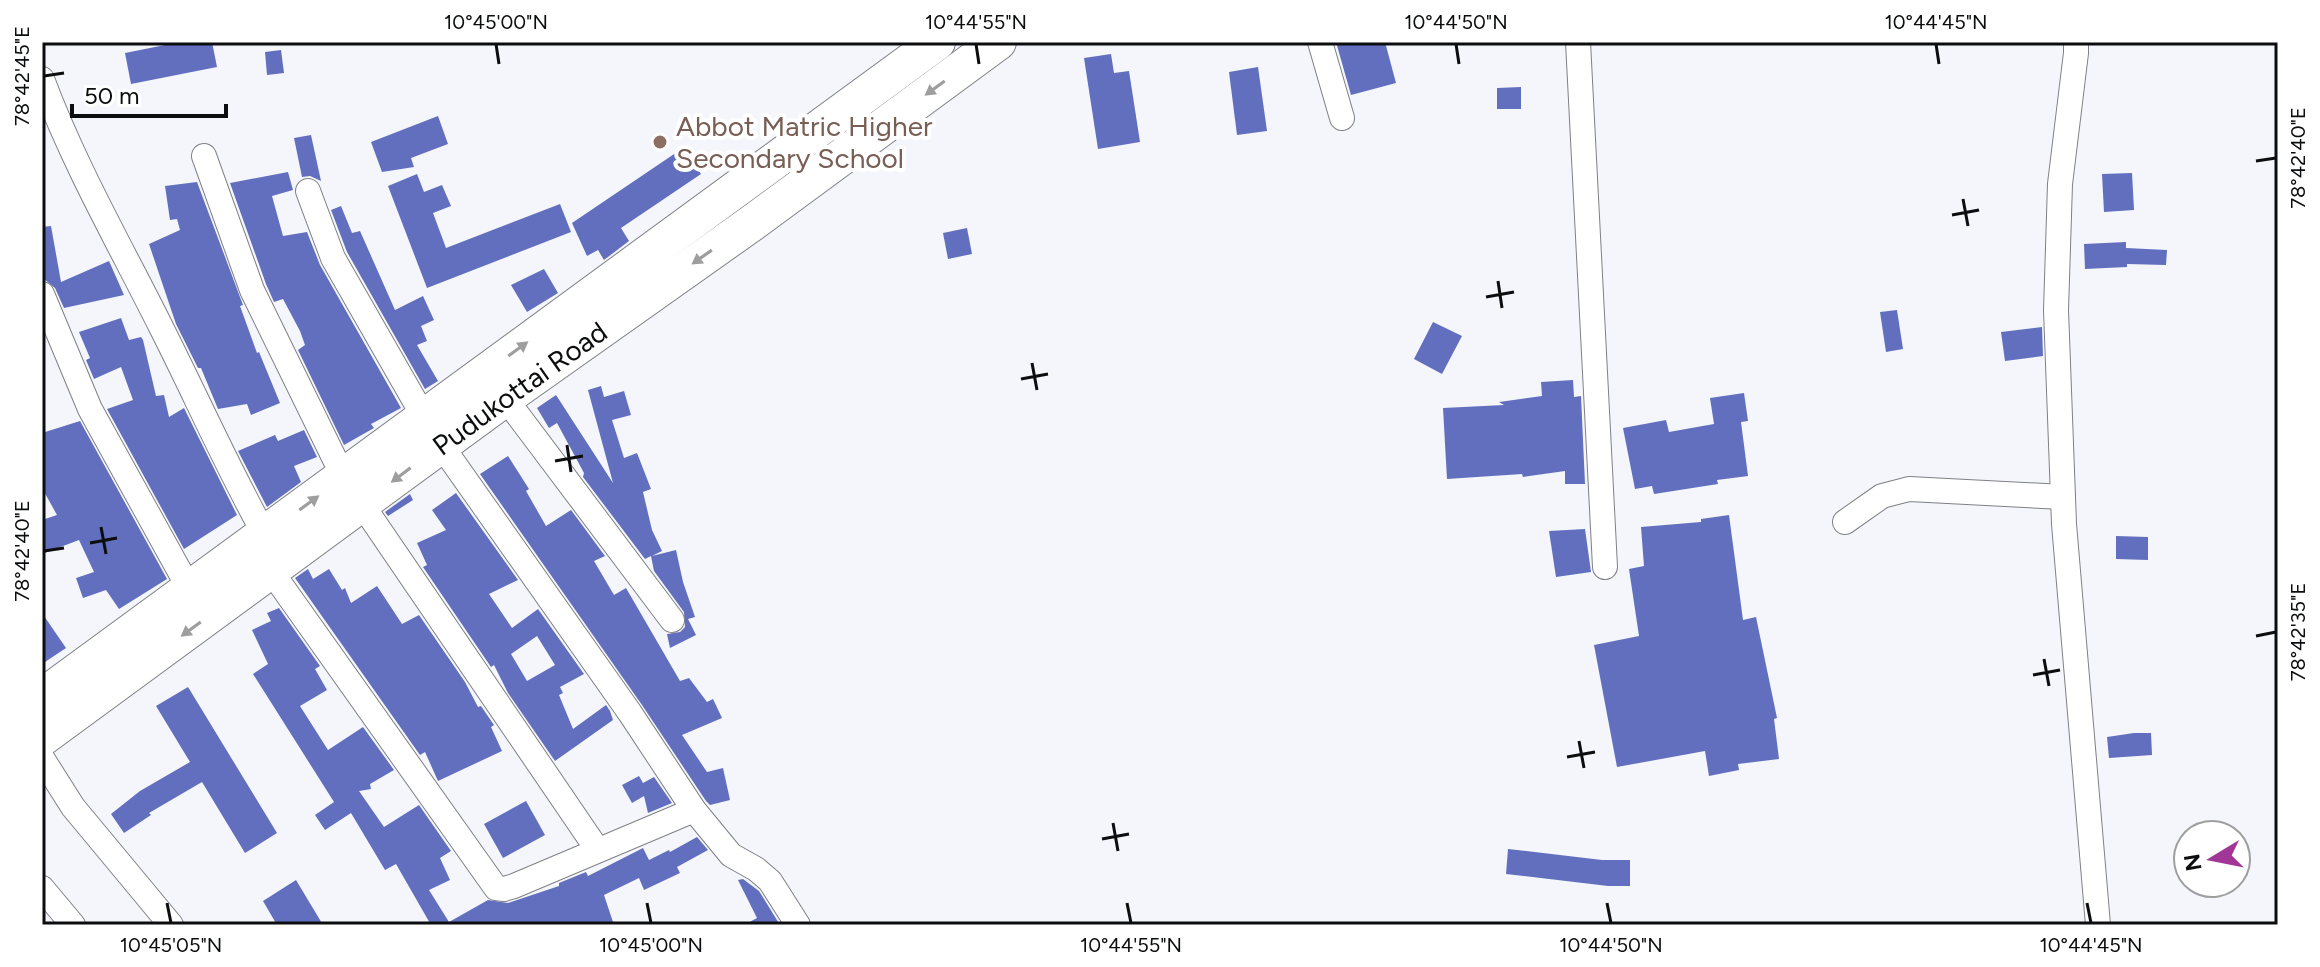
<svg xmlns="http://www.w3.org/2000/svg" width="2320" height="967" font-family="Figtree,sans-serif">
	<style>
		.building { fill: #616fbe; fill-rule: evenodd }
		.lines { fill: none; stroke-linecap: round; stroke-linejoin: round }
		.minor-casing { stroke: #7f8085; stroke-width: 26 }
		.highway-casing { stroke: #7f8085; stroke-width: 38 }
		.minor { stroke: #fff; stroke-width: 24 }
		.highway { stroke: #fff; stroke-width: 36 }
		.oneway { fill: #9e9e9f }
		.ticks { fill: none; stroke: #0c0d0e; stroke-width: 3 }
		.education-dot { fill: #8d6e63; stroke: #fff; stroke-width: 3 }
		.labels { text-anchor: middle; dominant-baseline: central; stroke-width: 8; stroke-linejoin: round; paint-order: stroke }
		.education-label { font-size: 28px; fill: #785e54; stroke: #fff; text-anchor: start }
		.street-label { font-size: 28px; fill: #0c0d0e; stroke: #fff }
		.neatline { fill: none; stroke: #0c0d0e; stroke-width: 3 }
		.ticks-label { font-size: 20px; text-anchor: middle; fill: #0c0d0e }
	</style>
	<rect width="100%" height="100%" fill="#f4f6fb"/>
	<!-- building -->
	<g class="building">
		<path d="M180,42H212L217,67L131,84L125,53Z"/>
		<path d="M1336,42H1385L1396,83L1351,95Z"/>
		<path d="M281,50L284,73L267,75L265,52Z"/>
		<path d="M1111,54L1114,73L1129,71L1140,142L1098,149L1084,58Z"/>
		<path d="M1258,67L1267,131L1237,135L1229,72Z"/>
		<path d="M1521,87V109H1497V88Z"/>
		<path d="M438,116L448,144L411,158L414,167L382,172L371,142Z"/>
		<path d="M311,135L321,181L310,176L302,177L294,138Z"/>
		<path d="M683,148L701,174L621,228L629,241L604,260L598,250L587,256L572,223Z"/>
		<path d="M288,172L293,190L272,196L283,236L307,232L320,265L401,408L371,424L374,428L344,445L298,350L305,345L300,331L283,299L274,302L266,284L230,183Z"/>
		<path d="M2132,173L2134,210L2104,212L2102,174Z"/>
		<path d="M417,174L424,192L442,185L451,206L433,213L446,248L560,204L571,232L427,288L388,186Z"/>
		<path d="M197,182L243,305L240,306L257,353L259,352L280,403L251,415L247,404L218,409L201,368H198L176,324L149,244L180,230L177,219L170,220L165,186Z"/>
		<path d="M341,206L352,233L360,231L395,310L423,296L434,320L421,326L427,341L417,345L438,381L425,389L347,252L331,210Z"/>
		<path d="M51,226L61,282L109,261L124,295L64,308L55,288L44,279L42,272V227Z"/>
		<path d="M967,228L972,254L948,259L943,233Z"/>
		<path d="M2126,242V248L2167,250L2166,265L2127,264V267L2085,269L2084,244Z"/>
		<path d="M544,269L558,293L527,312L511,285Z"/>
		<path d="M1897,310L1903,349L1886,352L1880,312Z"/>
		<path d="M121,318L129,340L141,337L143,340L156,396L164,395L169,417L184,408L237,515L184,549L107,409L133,400L121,367L94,379L86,360L90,358L79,332Z"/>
		<path d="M1433,322L1462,336L1442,374L1414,359Z"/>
		<path d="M2042,327L2043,356L2005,361L2001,332Z"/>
		<path d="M1573,380L1574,397L1581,396L1585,484H1565V471L1523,477L1522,474L1447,479L1443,408L1504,405L1499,402L1542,396L1541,382Z"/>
		<path d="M601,386L604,397L624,391L631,415L612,420L624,458L637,453L651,489L643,492L652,530L662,551L652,556L676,550L683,582L695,617L688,619L696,635L670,648L667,634L680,632L685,627L684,612L654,571L651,556L645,559L583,477L584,473L557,423L549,428L537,408L556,395L613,483L588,390Z"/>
		<path d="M1744,393L1748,421L1741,422L1748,476L1717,480L1718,484L1654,494L1652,486L1635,489L1623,428L1666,420L1669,432L1714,424L1710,398Z"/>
		<path d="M80,421L167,579L119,609L106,590L83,598L76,578L94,572L79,540L42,554V520L57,515L42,488V433Z"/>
		<path d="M304,430L317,457L294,466L301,482L267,507L238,451L275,435L278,441Z"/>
		<path d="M508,456L529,489L526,491L546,526L571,510L605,556L594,561L614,595L626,588L680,681L689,678L707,702L713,699L722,718L682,735L707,772L723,768L730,800L710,805L706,801L642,705L480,474Z"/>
		<path d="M456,493L518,580L489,594L512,628L538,609L584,674L560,687L563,693L559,695L573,729L606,705L610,711L613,720L555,761L508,693L494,665L491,667L423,567L427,565L417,543L446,530L432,510ZM537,636L555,665L527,681L511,654Z"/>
		<path d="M410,494L413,500L388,516L385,512Z"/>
		<path d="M1729,515L1743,620L1756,617L1777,718L1774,719L1779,759L1738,764L1739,770L1709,776L1705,751L1617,767L1594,645L1639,636L1629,569L1644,566L1641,527L1701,522V519Z"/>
		<path d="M1585,529L1591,572L1556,577L1549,531Z"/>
		<path d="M2116,536L2148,537V560L2116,559Z"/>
		<path d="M308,569L313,579L329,569L342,590L345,588L351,603L377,586L402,624L419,615L465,682L478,707L481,706L494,725L491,727L502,751L438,781L425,752L420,755L295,578Z"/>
		<path d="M279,608L320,666L315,669L327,690L300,706L328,750L363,727L394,770L370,784L371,789L359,791L384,827L419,805L451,851L440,858L450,880L429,890L449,922L488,900L508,903L559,886V883L586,872L588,876L643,848L649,860L669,850L670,852L697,837L708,850L677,867L680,873L644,890L639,878L604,895L614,925H431L396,864L385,870L351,813L325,830L315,815L334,802L253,674L268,664L252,630L271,621L267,613Z"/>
		<path d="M42,613L66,648L42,664Z"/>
		<path d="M188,687L277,833L245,853L202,782L149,813L151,815L124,833L111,814L140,791L190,762L156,706Z"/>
		<path d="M2134,733H2151L2152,755L2109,758L2107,737Z"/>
		<path d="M639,776L643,783L654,777L672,803L648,813L644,796L632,803L622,785Z"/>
		<path d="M526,801L545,835L503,858L484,824Z"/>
		<path d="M1508,849L1602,860H1630V886H1608L1506,874Z"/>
		<path d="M743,879L759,891L780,925H744L757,918L738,880Z"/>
		<path d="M296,880L323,925H277L263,901Z"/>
	</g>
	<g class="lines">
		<defs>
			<g id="minor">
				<path d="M1320,42L1342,118"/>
				<path d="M1578,42L1605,567"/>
				<path d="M2076,42V53L2060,184L2056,310L2064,524L2098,925"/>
				<path d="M42,79C74,165 120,245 161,327C196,396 227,467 265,535"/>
				<path d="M204,156L252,290L344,478L597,849"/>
				<path d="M308,191L333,258L424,417"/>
				<path d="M42,294L90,409L190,590"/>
				<path d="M505,398L672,620"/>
				<path d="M441,445L630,713L694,810L731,855L756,869L770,881L798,925"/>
				<path d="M1845,522L1882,496L1909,489L2063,497"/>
				<path d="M271,571L496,888L504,889L514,886L694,810"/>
				<path d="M42,758L73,807L171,925"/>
				<path d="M42,888L73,925"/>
			</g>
			<g id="highway">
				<path d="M42,697L937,42"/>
				<path id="s1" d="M42,738L505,398L752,223L998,42"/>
			</g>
		</defs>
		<!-- minor casing -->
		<use href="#minor" class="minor-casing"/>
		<!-- highway casing -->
		<use href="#highway" class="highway-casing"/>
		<!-- minor -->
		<use href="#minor" class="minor"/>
		<!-- highway -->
		<use href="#highway" class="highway"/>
	</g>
	<!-- one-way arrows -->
	<defs><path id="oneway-solid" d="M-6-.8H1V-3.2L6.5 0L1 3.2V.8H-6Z" transform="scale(2)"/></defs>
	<g class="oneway">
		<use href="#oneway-solid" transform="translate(935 88) rotate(144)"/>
		<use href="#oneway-solid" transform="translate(702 257) rotate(145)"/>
		<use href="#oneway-solid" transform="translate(518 349) rotate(-36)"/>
		<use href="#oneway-solid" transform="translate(401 475) rotate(143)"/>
		<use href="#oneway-solid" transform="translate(309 503) rotate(-36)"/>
		<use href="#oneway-solid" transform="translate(191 629) rotate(144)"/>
	</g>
	<!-- ticks -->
	<path class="ticks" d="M496,44L499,64M976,44L979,64M1456,44L1459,64M1936,44L1939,64M44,76L64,73M2256,161L2276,158M1963,199L1968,226M1952,215L1979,210M1498,281L1502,308M1486,297L1514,292M1032,363L1037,390M1021,379L1048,374M567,445L571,472M555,461L583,456M101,527L106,554M90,543L117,538M44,551L64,548M2256,636L2276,632M2044,659L2049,686M2033,675L2060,670M1579,741L1584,768M1567,757L1595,752M1113,823L1118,851M1102,839L1129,834M167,903L171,923M647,903L651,923M1127,903L1131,923M1607,903L1611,923M2087,903L2091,923"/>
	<!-- markers -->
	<circle class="education-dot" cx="660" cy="142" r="8"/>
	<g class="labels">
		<!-- education labels -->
		<g class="education-label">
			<text x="676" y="126">Abbot Matric Higher<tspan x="676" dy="32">Secondary School</tspan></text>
		</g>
		<!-- street labels -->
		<g class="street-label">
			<text stroke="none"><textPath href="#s1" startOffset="592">Pudukottai Road</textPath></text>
		</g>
	</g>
	<!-- border -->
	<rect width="2320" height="967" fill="none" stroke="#ffffff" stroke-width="88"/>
	<!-- north arrow -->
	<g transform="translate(2212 859) rotate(260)"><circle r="38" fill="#ffffff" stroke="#9e9e9f" stroke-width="2"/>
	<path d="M0-6L14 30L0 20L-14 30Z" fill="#a13697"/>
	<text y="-12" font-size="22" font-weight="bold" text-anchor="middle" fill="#0c0d0e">N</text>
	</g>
	<!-- scale -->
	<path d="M72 104v12h154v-12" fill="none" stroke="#0c0d0e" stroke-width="4"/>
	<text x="84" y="104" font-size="24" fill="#0c0d0e" stroke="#ffffff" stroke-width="6" paint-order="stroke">50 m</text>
	<rect x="44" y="44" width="2232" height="879" class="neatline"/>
	<g class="ticks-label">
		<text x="496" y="29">10°45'00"N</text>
		<text x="976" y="29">10°44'55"N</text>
		<text x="1456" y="29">10°44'50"N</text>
		<text x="1936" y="29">10°44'45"N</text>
		<text transform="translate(22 76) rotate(-90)" y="7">78°42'45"E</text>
		<text transform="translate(2298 158) rotate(-90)" y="7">78°42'40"E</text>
		<text transform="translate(22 551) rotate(-90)" y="7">78°42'40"E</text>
		<text transform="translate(2298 632) rotate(-90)" y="7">78°42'35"E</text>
		<text x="171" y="952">10°45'05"N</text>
		<text x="651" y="952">10°45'00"N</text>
		<text x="1131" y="952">10°44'55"N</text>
		<text x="1611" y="952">10°44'50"N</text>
		<text x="2091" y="952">10°44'45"N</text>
	</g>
</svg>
